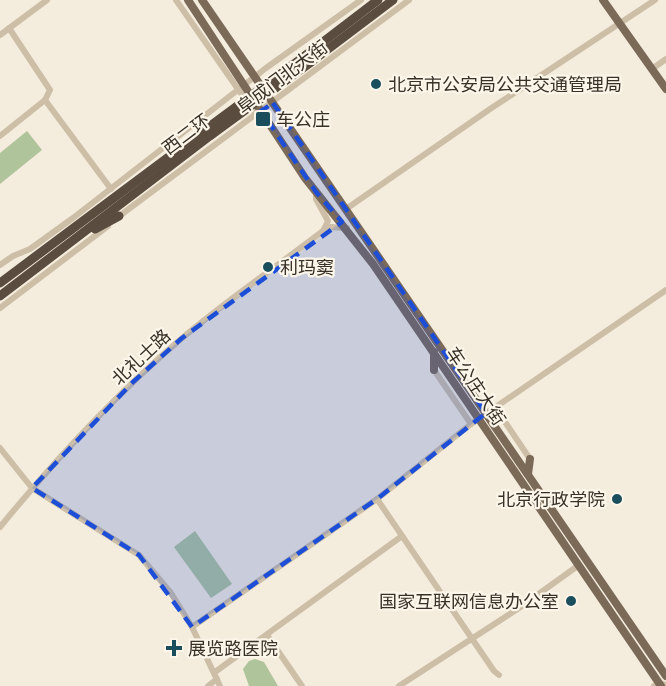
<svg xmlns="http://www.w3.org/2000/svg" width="666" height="686" font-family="'PT Sans Narrow','Noto Sans SC',sans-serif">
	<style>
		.green { fill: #b0c49b }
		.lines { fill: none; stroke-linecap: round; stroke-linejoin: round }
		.minor { stroke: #cdbea7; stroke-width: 6 }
		.major { stroke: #7c6a59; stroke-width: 8 }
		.highway { stroke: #5a4c3f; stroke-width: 9 }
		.highway-bridge { stroke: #5a4c3f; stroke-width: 9 }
		.marked { fill: #1d4ed8; fill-opacity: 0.2; stroke: #1d4ed8; stroke-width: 4.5; stroke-dasharray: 12 8; stroke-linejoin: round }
		.poi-dot { fill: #1b4e5d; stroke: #fbf6e9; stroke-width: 2 }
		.labels { text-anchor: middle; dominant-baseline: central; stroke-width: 4.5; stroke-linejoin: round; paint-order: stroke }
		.street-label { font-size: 18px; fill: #393028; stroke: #fbf6e9 }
		.poi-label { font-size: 18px; fill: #393028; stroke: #fbf6e9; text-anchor: start }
	</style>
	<rect width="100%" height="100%" fill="#f4ecdc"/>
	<!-- green -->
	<g class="green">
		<path d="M27,131L42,150L0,184V153Z"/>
		<path d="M195,531L232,584L211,598L174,547Z"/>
		<path d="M255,659L264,662L278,686H249L243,669L249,661Z"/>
	</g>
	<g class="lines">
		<!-- minor -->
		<g class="minor">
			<path d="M176,0L256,115"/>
			<path d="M0,35L47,0"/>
			<path d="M652,69L666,59"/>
			<path d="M45,100L111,189"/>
			<path d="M0,136L45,100L50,90L9,28"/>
			<path d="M316,192V199L328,221L323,231"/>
			<path d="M346,209L490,109L655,0"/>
			<path d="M118,217L409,0"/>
			<path d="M0,265L13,256L30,249L73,218L266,68L361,0"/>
			<path d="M0,308L108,226"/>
			<path d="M434,370L471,424"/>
			<path d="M495,407L530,459"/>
			<path d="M0,448L32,488L139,555L171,593L192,627L220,686"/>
			<path d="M377,499L494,671L499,675"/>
			<path d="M0,527C55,460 115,395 181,339C226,301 276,267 323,231L330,227L347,228"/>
			<path d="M192,627L377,499L471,424L666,290"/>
			<path d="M267,635L302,686"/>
			<path d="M215,672L402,536"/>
			<path d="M208,686L217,679"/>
			<path d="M399,686L519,608L579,565"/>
			<path d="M654,686L659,683L666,685"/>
		</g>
		<!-- major -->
		<g class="major">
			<path d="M188,0L305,178L373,264L661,686"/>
			<path d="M202,0L666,676"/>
			<path d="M603,0L666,89"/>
			<path d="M434,370V352"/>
			<path d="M528,474L530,459"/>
		</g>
		<!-- highway -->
		<g class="highway">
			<path d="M306,55L378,0"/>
			<path d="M311,62L393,0"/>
			<path d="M95,229L119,216"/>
			<path d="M0,283L206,129"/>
			<path d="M0,296L211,135"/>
		</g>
		<!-- highway-bridge -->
		<g class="highway-bridge">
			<path d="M206,129L306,55"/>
			<path d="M211,135L311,62"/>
		</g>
	</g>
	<!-- marked area -->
	<path class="marked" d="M273,103L486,413L377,499L192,627L139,555L32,488L133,382L182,338L342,222L316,192L261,111Z"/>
	<!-- markers -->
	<g class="poi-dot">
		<circle cx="376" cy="84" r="6"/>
		<rect x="255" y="111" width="16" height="16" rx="3"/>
		<circle cx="268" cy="267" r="6"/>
		<circle cx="617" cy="499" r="6"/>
		<circle cx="571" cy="601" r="6"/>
		<path d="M171 639h6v6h6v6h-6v6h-6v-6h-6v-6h6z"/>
	</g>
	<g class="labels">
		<!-- street labels -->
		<g class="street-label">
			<text transform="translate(282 77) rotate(-37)">阜成门北大街</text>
			<text transform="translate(186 134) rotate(-37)">西二环</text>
			<text transform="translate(141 357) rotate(-43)">北礼士路</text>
			<text transform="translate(476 386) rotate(56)">车公庄大街</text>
		</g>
		<!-- poi labels -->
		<g class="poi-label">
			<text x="388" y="84">北京市公安局公共交通管理局</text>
			<text x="276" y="119">车公庄</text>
			<text x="280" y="267">利玛窦</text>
			<text x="605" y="499" text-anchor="end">北京行政学院</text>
			<text x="559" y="601" text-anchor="end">国家互联网信息办公室</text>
			<text x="188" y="648">展览路医院</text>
		</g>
	</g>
</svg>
